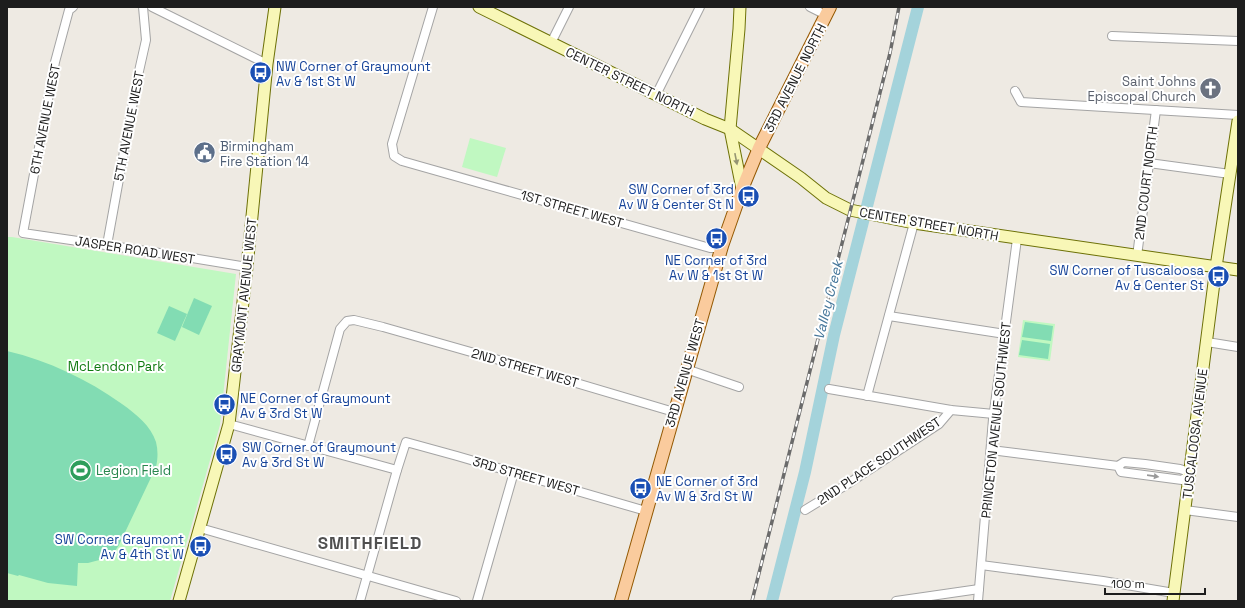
<svg xmlns="http://www.w3.org/2000/svg" width="1245" height="608" font-family="'Space Grotesk',sans-serif">
	<style>
		.park { fill: #c0f8c1 }
		.pitch { fill: #82dcb3 }
		.lines { fill: none; stroke-linecap: round; stroke-linejoin: round }
		.river { stroke: #a4d3db; stroke-width: 12 }
		.street-casing { stroke: #a4a4a4; stroke-width: 10 }
		.secondary-casing { stroke: #6d7107; stroke-width: 13 }
		.primary-casing { stroke: #935903; stroke-width: 14 }
		.street { stroke: #fff; stroke-width: 8 }
		.secondary { stroke: #f8f7b7; stroke-width: 11 }
		.primary { stroke: #facb9d; stroke-width: 12 }
		.rail-casing { stroke: #6b6b6b; stroke-width: 3.5 }
		.rail { stroke: #fff; stroke-width: 2; stroke-dasharray: 6; stroke-linecap: butt }
		.oneway { fill: #959572 }
		.oneway2 { fill: #999 }
		.labels { text-anchor: middle; dominant-baseline: central; stroke-width: 4; stroke-linejoin: round; paint-order: stroke }
		.transit-label { font-size: 13px; fill: #164399; stroke: #fff; text-anchor: start }
		.street-label { font-size: 13px; fill: #1d1d1d; stroke: #fff }
		.worship-label { font-size: 13px; fill: #5b616d; stroke: #fff; text-anchor: end }
		.service-label { font-size: 13px; fill: #4e5e75; stroke: #fff; text-anchor: start }
		.park-label { font-size: 13px; fill: #0e790f; stroke: #fff }
		.leisure-label { font-size: 13px; fill: #27864d; stroke: #fff; text-anchor: start }
		.water-label { font-size: 14px; font-style: italic; fill: #46779b; stroke: #fff }
		.district-label { font-size: 17px; font-weight: bold; letter-spacing: 1px; fill: #505050; stroke: #fff }
	</style>
	<rect width="100%" height="100%" fill="#eeeae3"/>
	<!-- park -->
	<g class="park">
		<path d="M470,138L506,148L497,177L462,167Z"/>
		<path d="M7,237H12L236,274L220,425L170,601H7Z"/>
		<path d="M1023,320L1055,324L1050,361L1018,357Z"/>
	</g>
	<!-- pitch -->
	<g class="pitch">
		<path d="M194,298L212,306L199,335L182,327Z"/>
		<path d="M169,306L187,314L175,341L157,333Z"/>
		<path d="M1025,322L1053,326L1051,341L1022,337Z"/>
		<path d="M1022,340L1050,344L1048,359L1019,355Z"/>
		<path d="M7,351C49,361 87,379 122,404C136,414 151,426 156,442C158,450 158,458 156,467L119,545L115,551L103,559L88,563H78L77,586L48,583L19,575L18,576L7,573Z"/>
	</g>
	<g class="lines">
		<!-- river -->
		<path class="river" d="M772,601L805,472L834,335L918,7"/>
		<defs>
			<g id="street">
				<path d="M73,7L69,10L55,62L23,233L180,256L247,267"/>
				<path d="M152,7L267,64"/>
				<path d="M433,7L392,144L394,156L402,161L423,167L710,248H716L722,246"/>
				<path d="M810,7L826,15"/>
				<path d="M1112,36L1238,41"/>
				<path d="M551,43L569,7"/>
				<path d="M1015,91L1021,102L1238,115"/>
				<path d="M656,95L700,7"/>
				<path d="M1149,163L1230,174"/>
				<path d="M107,245L137,80L146,40L143,7"/>
				<path d="M1137,256L1156,110"/>
				<path d="M889,316L1005,334"/>
				<path d="M1207,342L1238,347"/>
				<path d="M686,369L739,387"/>
				<path d="M829,389L951,410L994,414"/>
				<path d="M867,396L914,223"/>
				<path d="M229,424L397,470"/>
				<path d="M308,446L340,329L347,321L354,320L383,327L492,358L674,412"/>
				<path d="M991,450L1118,466L1124,462L1145,464L1180,469L1186,471L1189,475L1182,480L1121,472L1118,466"/>
				<path d="M805,510L846,485L939,424L951,410"/>
				<path d="M1185,510L1238,517"/>
				<path d="M200,528L456,601"/>
				<path d="M981,565L1103,581L1174,593"/>
				<path d="M360,601L397,470L406,442L457,456L646,511"/>
				<path d="M477,601L514,472"/>
				<path d="M896,601L979,589"/>
				<path d="M978,601L993,419L1017,239"/>
			</g>
			<g id="secondary">
				<path d="M479,7L705,119L730,129L801,178L826,198L850,210L914,223L1238,270"/>
				<path d="M740,7L739,29L730,129L742,189"/>
				<path d="M179,601L229,424L247,267L267,64L275,7"/>
				<path d="M1173,601L1216,267L1238,121"/>
			</g>
			<path id="primary" d="M621,601L722,246L742,189L759,148L830,7"/>
		</defs>
		<!-- street casing -->
		<use href="#street" class="street-casing"/>
		<!-- secondary casing -->
		<use href="#secondary" class="secondary-casing"/>
		<!-- primary casing -->
		<use href="#primary" class="primary-casing"/>
		<!-- street -->
		<use href="#street" class="street"/>
		<!-- secondary -->
		<use href="#secondary" class="secondary"/>
		<!-- primary -->
		<use href="#primary" class="primary"/>
		<defs>
			<path id="rail" d="M752,601L890,53L899,7"/>
		</defs>
		<!-- rail casing -->
		<use href="#rail" class="rail-casing"/>
		<!-- rail -->
		<use href="#rail" class="rail"/>
	</g>
	<!-- one-way arrows -->
	<defs><path id="oneway-solid" d="M-6-.8H1V-3.2L6.5 0L1 3.2V.8H-6Z"/></defs>
	<use class="oneway" href="#oneway-solid" transform="translate(736 159) rotate(79)"/>
	<use class="oneway2" href="#oneway-solid" transform="translate(1153 476) rotate(8)"/>
	<!-- icons -->
	<defs>
		<symbol id="bus-disc" viewBox="-11 -11 22 22"><circle r="9.5" fill="#1a4fb4" stroke="#fff"/><path d="M-5-6H5V4H4V6H2V4H-2V6H-4V4H-5ZM-3.5-4V0h7V-4ZM-3.5 1.2v1.5H-2V1.2ZM2 1.2v1.5H3.5V1.2Z" fill="#fff"/></symbol>
		<symbol id="church-disc" viewBox="-11 -11 22 22"><circle r="9.5" fill="#6b7280" stroke="#fff"/><path d="M-1.2-6h2.4v3.5h3.3v2.4h-3.3V6h-2.4V-.1h-3.3v-2.4h3.3Z" fill="#fff"/></symbol>
		<symbol id="civic-disc" viewBox="-11 -11 22 22"><circle r="9.5" fill="#5c6f8a" stroke="#fff"/><path d="M-.6-6.5H3V-4.5H.6V-3L4-1V1h2V6H-6V1h2V-1L-.6-3ZM-1.2 2.5V6h2.4V2.5Z" fill="#fff"/></symbol>
		<symbol id="stadium-disc" viewBox="-11 -11 22 22"><circle r="9.5" fill="#2e9e5b" stroke="#fff"/><path d="M0-5a6.5 5 0 1 0 0 10a6.5 5 0 1 0 0-10ZM-3.5-1.8h7v3.6h-7Z" fill="#fff"/></symbol>
	</defs>
	<g fill-rule="evenodd">
		<use href="#bus-disc" x="248" y="60" width="25" height="25"/>
		<use href="#church-disc" x="1198" y="76" width="25" height="25"/>
		<use href="#civic-disc" x="192" y="140" width="25" height="25"/>
		<use href="#bus-disc" x="736" y="184" width="25" height="25"/>
		<use href="#bus-disc" x="704" y="226" width="25" height="25"/>
		<use href="#bus-disc" x="1206" y="264" width="25" height="25"/>
		<use href="#bus-disc" x="212" y="392" width="25" height="25"/>
		<use href="#bus-disc" x="214" y="442" width="25" height="25"/>
		<use href="#stadium-disc" x="68" y="458" width="25" height="25"/>
		<use href="#bus-disc" x="628" y="476" width="25" height="25"/>
		<use href="#bus-disc" x="188" y="534" width="25" height="25"/>
	</g>
	<g class="labels">
		<!-- transit labels -->
		<g class="transit-label">
			<text x="276" y="66">NW Corner of Graymount<tspan x="276" dy="15">Av &amp; 1st St W</tspan></text>
			<text x="734" y="189" text-anchor="end">SW Corner of 3rd<tspan x="734" dy="15">Av W &amp; Center St N</tspan></text>
			<text x="716" y="260" text-anchor="middle">NE Corner of 3rd<tspan x="716" dy="15">Av W &amp; 1st St W</tspan></text>
			<text x="1204" y="270" text-anchor="end">SW Corner of Tuscaloosa<tspan x="1204" dy="15">Av &amp; Center St</tspan></text>
			<text x="240" y="398">NE Corner of Graymount<tspan x="240" dy="15">Av &amp; 3rd St W</tspan></text>
			<text x="242" y="447">SW Corner of Graymount<tspan x="242" dy="15">Av &amp; 3rd St W</tspan></text>
			<text x="656" y="481">NE Corner of 3rd<tspan x="656" dy="15">Av W &amp; 3rd St W</tspan></text>
			<text x="184" y="539" text-anchor="end">SW Corner Graymont<tspan x="184" dy="15">Av &amp; 4th St W</tspan></text>
		</g>
		<!-- street labels -->
		<g class="street-label">
			<text transform="translate(795 78) rotate(-63)">3RD AVENUE NORTH</text>
			<text transform="translate(630 82) rotate(26)">CENTER STREET NORTH</text>
			<text transform="translate(45 119) rotate(-79)">6TH AVENUE WEST</text>
			<text transform="translate(129 126) rotate(-79)">5TH AVENUE WEST</text>
			<text transform="translate(1146 183) rotate(-83)">2ND COURT NORTH</text>
			<text transform="translate(572 209) rotate(16)">1ST STREET WEST</text>
			<text transform="translate(929 224) rotate(10)">CENTER STREET NORTH</text>
			<text transform="translate(135 250) rotate(9)">JASPER ROAD WEST</text>
			<text transform="translate(244 295) rotate(-84)">GRAYMONT AVENUE WEST</text>
			<text transform="translate(525 368) rotate(16)">2ND STREET WEST</text>
			<text transform="translate(685 373) rotate(-74)">3RD AVENUE WEST</text>
			<text transform="translate(996 420) rotate(-84)">PRINCETON AVENUE SOUTHWEST</text>
			<text transform="translate(1195 434) rotate(-83)">TUSCALOOSA AVENUE</text>
			<text transform="translate(879 461) rotate(-34)">2ND PLACE SOUTHWEST</text>
			<text transform="translate(526 476) rotate(16)">3RD STREET WEST</text>
		</g>
		<!-- worship labels -->
		<g class="worship-label">
			<text x="1196" y="81">Saint Johns<tspan x="1196" dy="15">Episcopal Church</tspan></text>
		</g>
		<!-- service labels -->
		<g class="service-label">
			<text x="220" y="146">Birmingham<tspan x="220" dy="15">Fire Station 14</tspan></text>
		</g>
		<!-- park labels -->
		<g class="park-label">
			<text x="116" y="366">McLendon Park</text>
		</g>
		<!-- leisure labels -->
		<g class="leisure-label">
			<text x="96" y="470">Legion Field</text>
		</g>
		<!-- water labels -->
		<g class="water-label">
			<text transform="translate(828 300) rotate(-76)">Valley Creek</text>
		</g>
		<!-- district labels -->
		<g class="district-label">
			<text x="370" y="543">SMITHFIELD</text>
		</g>
	</g>
	<!-- border -->
	<rect width="1245" height="608" fill="none" stroke="#1d1d1d" stroke-width="16"/>
	<!-- scale -->
	<path d="M1105 588v6h100v-6" fill="none" stroke="#1d1d1d" stroke-width="2"/>
	<text x="1111" y="588" font-size="12" fill="#1d1d1d" stroke="#ffffff" stroke-width="3" paint-order="stroke">100 m</text>
</svg>
